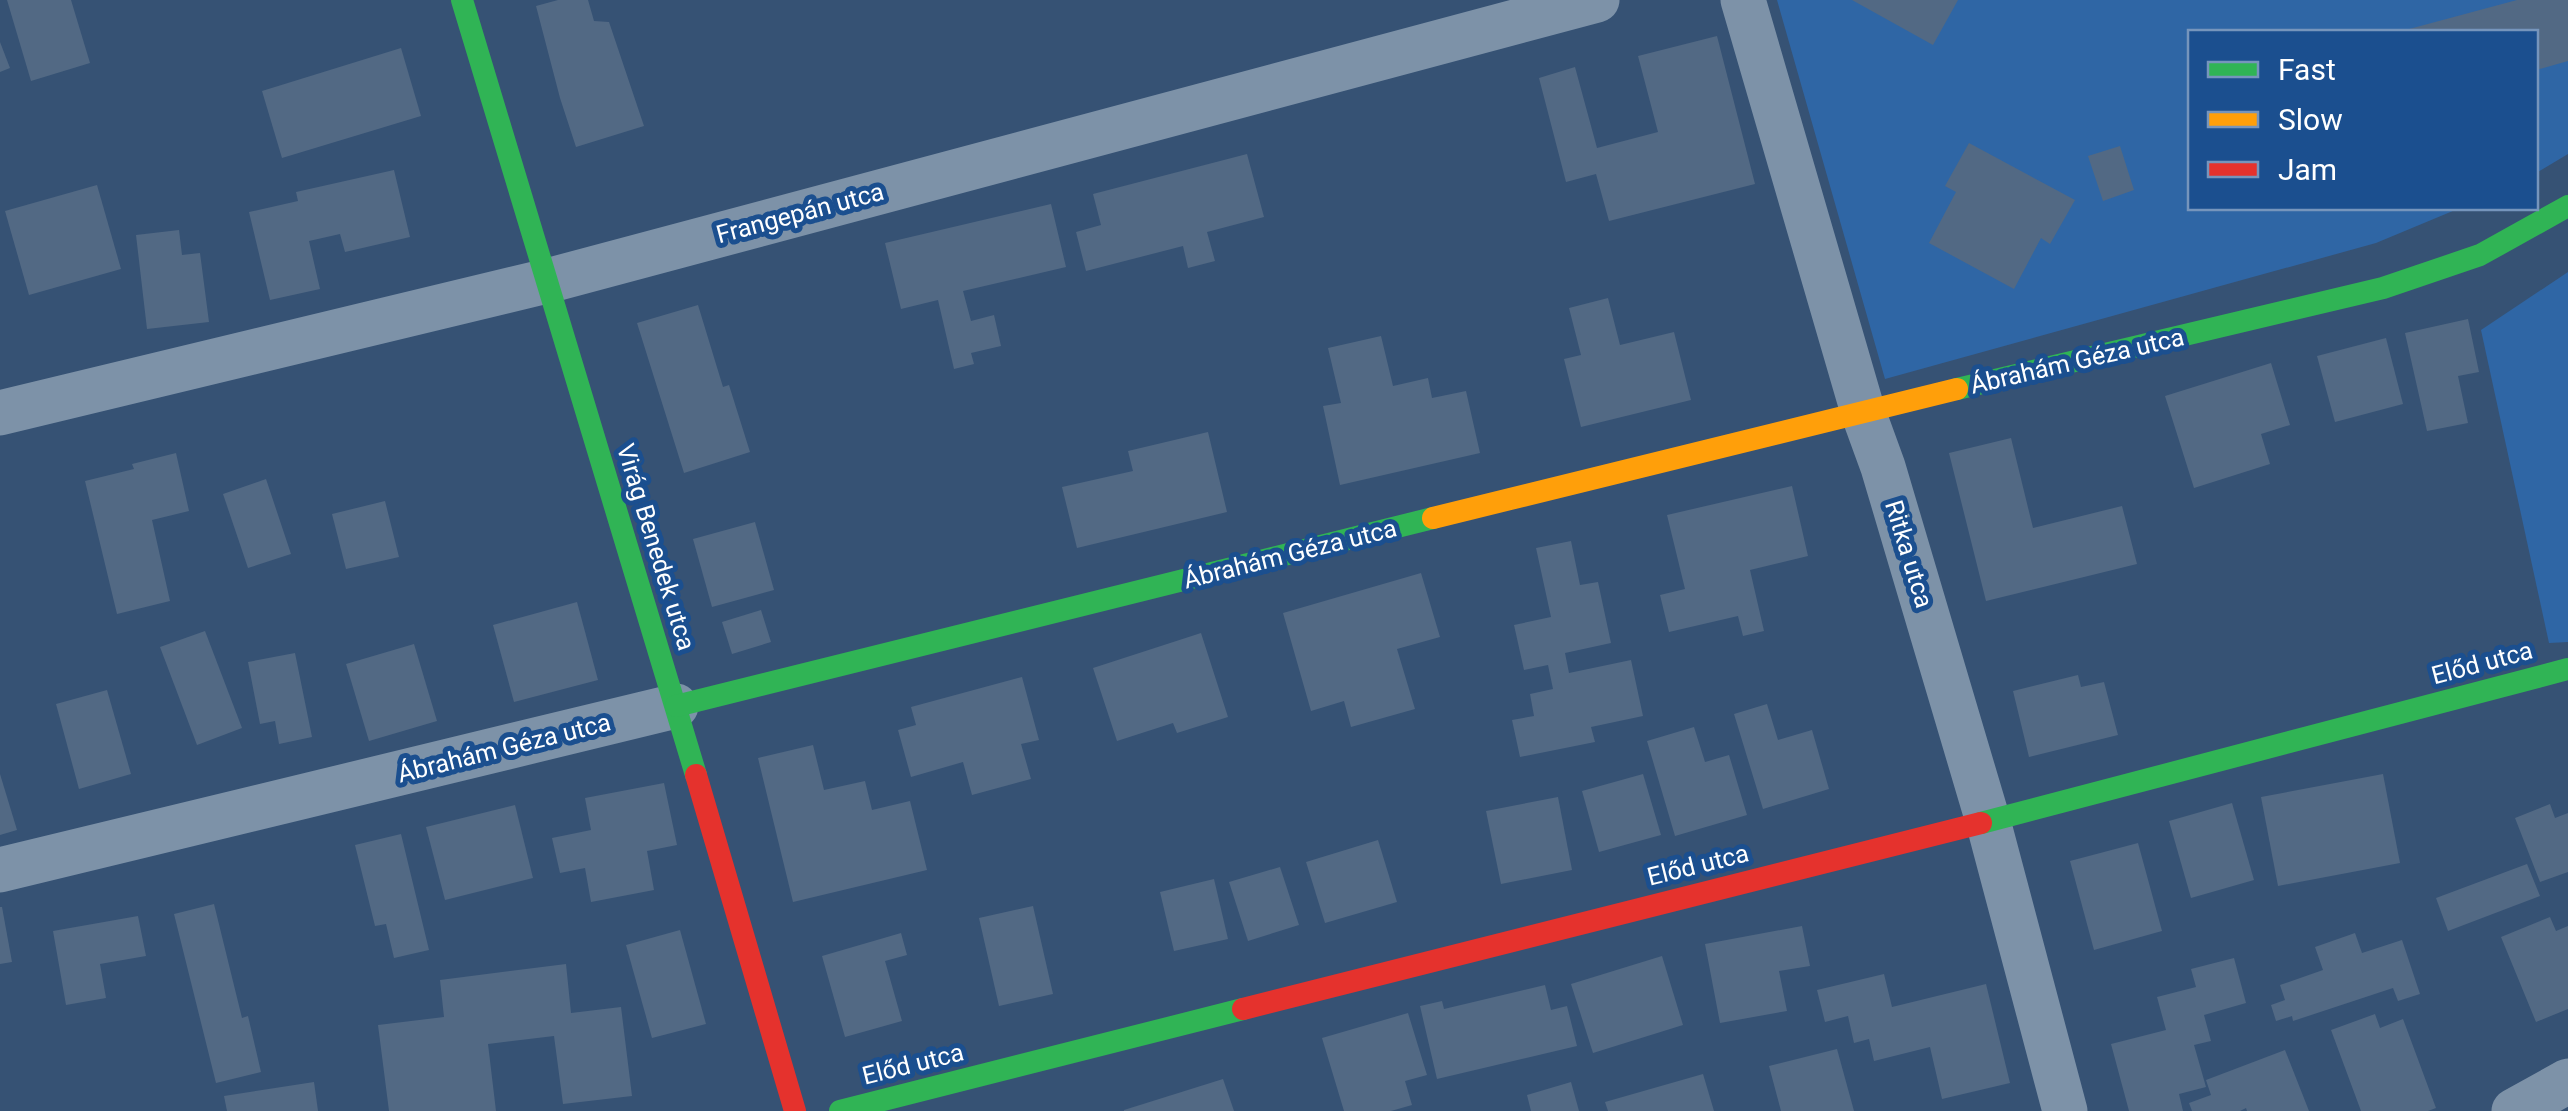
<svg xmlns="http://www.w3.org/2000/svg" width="2568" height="1111" font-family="Roboto,sans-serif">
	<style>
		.green { fill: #2f66a5 }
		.building { fill: #526984 }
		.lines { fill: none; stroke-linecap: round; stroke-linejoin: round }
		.street { stroke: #7d92a8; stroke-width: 45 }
		.fast { stroke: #30b455; stroke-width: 22 }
		.slow { stroke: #ff9f0a; stroke-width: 22 }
		.jam { stroke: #e5322d; stroke-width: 22 }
		.labels { text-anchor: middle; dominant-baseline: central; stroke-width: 10; stroke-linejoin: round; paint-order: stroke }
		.street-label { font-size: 25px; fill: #fff; stroke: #1b4f8f }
	</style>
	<rect width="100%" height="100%" fill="#365274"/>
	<!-- green -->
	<g class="green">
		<path d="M1777,0H2568V154L2536,173V32H2190V208H2460L2376,243L1885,379Z"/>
		<path d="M2568,272V642L2549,643L2481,330Z"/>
	</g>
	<!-- building -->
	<g class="building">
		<path d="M7,0H71L90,63L31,81Z"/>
		<path d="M558,0H588L594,21L609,22L644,126L576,147L560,98L536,6Z"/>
		<path d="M1852,0H1958L1933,45Z"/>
		<path d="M2517,0H2568V61L2536,70V32H2398Z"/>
		<path d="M1717,36L1755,184L1609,221L1596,174L1566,182L1539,78L1575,67L1597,148L1658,132L1638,56Z"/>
		<path d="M0,42L10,68L0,72Z"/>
		<path d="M401,48L421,116L282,158L262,91Z"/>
		<path d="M1969,143L2075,200L2050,244L2041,238L2014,289L1929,243L1956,192L1945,186Z"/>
		<path d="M2120,146L2134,190L2103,201L2088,156Z"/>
		<path d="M1247,154L1264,217L1207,232L1215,261L1188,268L1183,246L1086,271L1076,232L1101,225L1093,194Z"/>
		<path d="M394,170L410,237L345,252L340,234L309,241L320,289L270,300L249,212L298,201L296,192Z"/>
		<path d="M97,185L121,269L29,295L5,211Z"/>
		<path d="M1051,204L1066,267L963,291L971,321L994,315L1001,346L971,353L974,364L954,369L938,300L901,309L885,243Z"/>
		<path d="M179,230L182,255L200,253L209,322L147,329L136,235Z"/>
		<path d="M1608,298L1620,345L1674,332L1691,400L1581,427L1564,359L1581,355L1569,308Z"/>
		<path d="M698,305L723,387L729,385L750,452L684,473L637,323Z"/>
		<path d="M2468,319L2479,372L2458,376L2468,423L2427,431L2405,333Z"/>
		<path d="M1381,336L1393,386L1428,378L1432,398L1466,391L1480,453L1340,485L1323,406L1341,403L1328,348Z"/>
		<path d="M2386,338L2403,404L2335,422L2317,356Z"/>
		<path d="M2271,363L2290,425L2261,434L2270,464L2194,488L2165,396Z"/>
		<path d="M1208,432L1227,512L1077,548L1062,487L1133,471L1128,451Z"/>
		<path d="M2011,438L2033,528L2122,506L2137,564L1986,601L1949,453Z"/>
		<path d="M176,453L189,511L152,520L170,601L117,614L85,481L134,469L132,464Z"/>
		<path d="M266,479L291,554L248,568L223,494Z"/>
		<path d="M1792,486L1808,556L1750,570L1764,631L1743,636L1738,616L1669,632L1660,595L1685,589L1667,515Z"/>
		<path d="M385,501L399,557L346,569L332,514Z"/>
		<path d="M755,522L774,590L712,607L693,539Z"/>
		<path d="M1571,541L1580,585L1598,582L1611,643L1565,653L1569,673L1631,660L1643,716L1591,727L1595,742L1520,757L1512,720L1534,716L1530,694L1553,689L1548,665L1524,670L1514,625L1551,617L1536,548Z"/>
		<path d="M1421,573L1440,637L1397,649L1415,709L1351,727L1344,701L1311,711L1283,613Z"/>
		<path d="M577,602L598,680L514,702L493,625Z"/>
		<path d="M761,610L771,642L732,654L722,622Z"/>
		<path d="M205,631L242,728L197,745L160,647Z"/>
		<path d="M1201,633L1228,717L1177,733L1173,723L1117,741L1093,668Z"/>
		<path d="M414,644L437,721L369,741L346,664Z"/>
		<path d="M295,653L312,737L279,744L275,721L260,724L248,662Z"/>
		<path d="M2078,675L2081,687L2104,682L2118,735L2029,757L2013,691Z"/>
		<path d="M1022,677L1039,740L1021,744L1031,779L972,795L963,762L911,777L898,730L916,725L911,707Z"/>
		<path d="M107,690L131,774L79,789L56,704Z"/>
		<path d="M1767,704L1778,740L1812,730L1829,789L1763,809L1734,714Z"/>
		<path d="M1694,727L1705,762L1729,755L1747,815L1675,836L1647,741Z"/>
		<path d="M813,745L824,790L865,781L872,810L910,801L927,870L793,902L758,758Z"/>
		<path d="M0,774L17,830L0,835Z"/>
		<path d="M1643,774L1661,835L1599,852L1582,791Z"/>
		<path d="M2383,774L2400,863L2278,886L2261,797Z"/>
		<path d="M664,783L677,845L647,851L654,890L591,902L585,868L560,873L552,838L591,830L585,798Z"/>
		<path d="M1558,797L1572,870L1501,884L1486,811Z"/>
		<path d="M2232,803L2254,880L2191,898L2169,821Z"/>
		<path d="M2550,804L2555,818L2568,813V872L2540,882L2515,818Z"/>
		<path d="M515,805L533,878L445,900L426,827Z"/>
		<path d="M401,834L429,950L394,958L386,924L375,926L355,845Z"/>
		<path d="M1378,840L1397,902L1325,923L1306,862Z"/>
		<path d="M2138,843L2162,931L2094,950L2070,861Z"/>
		<path d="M2527,864L2540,896L2448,931L2436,898Z"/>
		<path d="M1280,867L1299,925L1248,941L1229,882Z"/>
		<path d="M1214,879L1228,939L1174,951L1160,892Z"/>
		<path d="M214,904L242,1018L248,1016L261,1072L216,1083L174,914Z"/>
		<path d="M1033,906L1053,994L999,1006L979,918Z"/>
		<path d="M0,907H2L12,962L0,964Z"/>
		<path d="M138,916L146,956L100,964L106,998L66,1005L53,931Z"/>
		<path d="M2550,917L2556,931L2568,926V1009L2536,1022L2501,937Z"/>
		<path d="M1802,926L1810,966L1779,971L1787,1011L1720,1023L1705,944Z"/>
		<path d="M680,930L706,1024L652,1038L626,945Z"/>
		<path d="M901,933L907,955L885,961L902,1021L845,1037L822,956Z"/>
		<path d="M2355,933L2362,953L2402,940L2420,994L2398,1001L2393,988L2293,1021L2292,1016L2276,1021L2271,1005L2285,1000L2280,985L2323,970L2315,947Z"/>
		<path d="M1662,956L1683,1025L1593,1053L1571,984Z"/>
		<path d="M2234,958L2246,1003L2204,1015L2211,1041L2194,1045L2206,1087L2179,1094L2183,1111H2129L2111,1044L2166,1030L2157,997L2196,987L2191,969Z"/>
		<path d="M566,964L571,1013L621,1007L632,1096L563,1104L554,1036L488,1044L496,1111H389L378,1025L444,1017L440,980Z"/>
		<path d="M1884,974L1892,1007L1986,984L2010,1083L1942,1099L1930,1047L1874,1061L1869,1039L1854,1043L1848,1016L1825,1022L1817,990Z"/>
		<path d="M1545,985L1551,1010L1567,1006L1577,1046L1437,1079L1420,1006L1442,1001L1444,1009Z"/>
		<path d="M1408,1013L1427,1075L1405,1081L1412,1105L1391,1111H1344L1322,1038Z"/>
		<path d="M2375,1014L2380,1028L2403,1019L2436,1108L2428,1111H2361L2331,1030Z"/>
		<path d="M1837,1049L1854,1111H1781L1769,1066Z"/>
		<path d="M2285,1050L2309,1111H2247L2246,1108L2240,1111H2192L2189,1103L2211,1095L2206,1080Z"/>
		<path d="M1703,1074L1714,1111H1608L1605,1102Z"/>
		<path d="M1223,1079L1234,1111H1124V1110Z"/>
		<path d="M314,1082L318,1111H227L224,1096Z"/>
		<path d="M1571,1082L1579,1111H1531L1527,1095Z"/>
	</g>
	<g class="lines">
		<!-- street -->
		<g class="street">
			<path d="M1743,0L1863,412L1883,467L1988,821L2065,1111"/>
			<path d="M0,413L547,281L1597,0"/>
			<path d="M0,870L676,706"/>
			<path d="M2514,1111L2568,1081"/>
		</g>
		<!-- fast -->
		<g class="fast">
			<path d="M462,0L696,775"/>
			<path d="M1957,389L2383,288L2480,255L2568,206"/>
			<path d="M676,706L1433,518"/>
			<path d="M1981,823L2568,669"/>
			<path d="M840,1111L1243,1009"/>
		</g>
		<!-- slow -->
		<path class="slow" d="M1433,518L1957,389"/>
		<!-- jam -->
		<g class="jam">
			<path d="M696,775L795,1111"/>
			<path d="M1243,1009L1981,823"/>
		</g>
	</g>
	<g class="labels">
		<!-- street labels -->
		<g class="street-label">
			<text transform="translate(800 213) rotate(-15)">Frangepán utca</text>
			<text transform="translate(2077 361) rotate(-13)">Ábrahám Géza utca</text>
			<text transform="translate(656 547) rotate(73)">Virág Benedek utca</text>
			<text transform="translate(1290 554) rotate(-14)">Ábrahám Géza utca</text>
			<text transform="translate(1909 554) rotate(73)">Ritka utca</text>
			<text transform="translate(2482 663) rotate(-15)">Előd utca</text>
			<text transform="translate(504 748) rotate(-14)">Ábrahám Géza utca</text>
			<text transform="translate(1698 865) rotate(-14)">Előd utca</text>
			<text transform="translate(913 1064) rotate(-14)">Előd utca</text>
		</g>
	</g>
	<!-- legend -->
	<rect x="2188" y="30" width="350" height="180" fill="#1b4f8f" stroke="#7695bc" stroke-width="2.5"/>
	<rect x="2208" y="62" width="50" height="15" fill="#30b455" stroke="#7695bc" stroke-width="2.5"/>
	<text x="2278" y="80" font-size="30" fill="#ffffff">Fast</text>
	<rect x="2208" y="112" width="50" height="15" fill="#ff9f0a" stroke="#7695bc" stroke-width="2.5"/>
	<text x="2278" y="130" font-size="30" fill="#ffffff">Slow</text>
	<rect x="2208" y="162" width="50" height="15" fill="#e5322d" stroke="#7695bc" stroke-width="2.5"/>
	<text x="2278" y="180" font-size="30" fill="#ffffff">Jam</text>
</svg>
